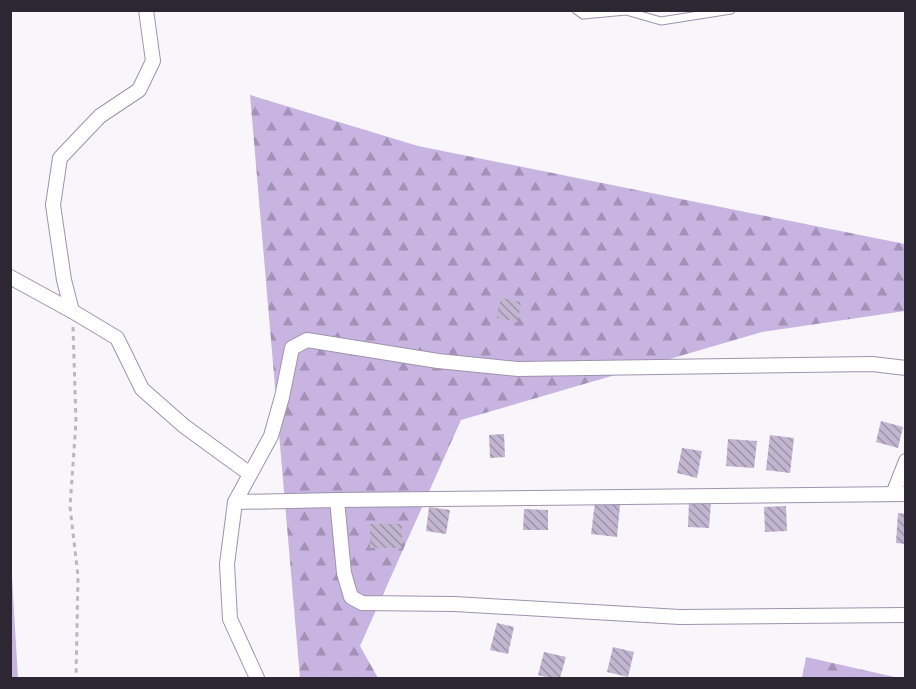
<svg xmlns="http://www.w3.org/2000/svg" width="916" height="689" font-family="'Fira Sans',sans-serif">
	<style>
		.forest { fill: url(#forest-firs) }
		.building { fill: url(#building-back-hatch) }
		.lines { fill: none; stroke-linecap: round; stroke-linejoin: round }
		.service-casing { stroke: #9f93ad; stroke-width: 9 }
		.minor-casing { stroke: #9f93ad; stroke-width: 16 }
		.path { stroke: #bbb7bf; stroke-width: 3; stroke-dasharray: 4.5 4.5; stroke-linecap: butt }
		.service { stroke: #fff; stroke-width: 7 }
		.minor { stroke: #fff; stroke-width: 14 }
	</style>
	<defs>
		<pattern id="forest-firs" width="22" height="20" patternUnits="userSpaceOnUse" patternTransform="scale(1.5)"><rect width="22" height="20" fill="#c8b4e0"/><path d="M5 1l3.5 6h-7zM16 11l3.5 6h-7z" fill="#a392b6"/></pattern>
		<pattern id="building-back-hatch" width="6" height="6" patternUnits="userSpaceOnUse" patternTransform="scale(1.5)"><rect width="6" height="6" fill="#c1b5cf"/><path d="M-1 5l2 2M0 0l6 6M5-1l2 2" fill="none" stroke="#9d93a9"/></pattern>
	</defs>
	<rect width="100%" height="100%" fill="#f8f5fb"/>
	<!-- forest -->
	<g class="forest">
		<path d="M250,95L418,146L905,244V311L762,332L461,420L360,646L378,678H300Z"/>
		<path d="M10,560H11L18,678H11Z"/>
		<path d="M806,657L899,678H802Z"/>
	</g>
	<!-- building -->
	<g class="building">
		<path d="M501,298L521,302L518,322L497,318Z"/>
		<path d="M881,421L903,427L898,448L876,442Z"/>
		<path d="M504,434L505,457L490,458L489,435Z"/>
		<path d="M770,435L794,438L790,473L766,470Z"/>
		<path d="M728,439L757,441L754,468L726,466Z"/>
		<path d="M682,448L702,451L697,478L677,473Z"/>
		<path d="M595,502L620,505L617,537L591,534Z"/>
		<path d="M689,502L711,503L709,528L688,527Z"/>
		<path d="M786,506L787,531L765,532L764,507Z"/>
		<path d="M429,507L450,510L446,534L426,531Z"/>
		<path d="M524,509L548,510V530H523Z"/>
		<path d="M898,513L906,514V544L896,543Z"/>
		<rect x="370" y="524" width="32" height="24"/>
		<path d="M497,623L514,627L508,654L490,650Z"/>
		<path d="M613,647L634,652L628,677L607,672Z"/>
		<path d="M544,652L566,657L560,678H551L538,675Z"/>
	</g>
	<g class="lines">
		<defs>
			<path id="service" d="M576,10L583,15L626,11L661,21L731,10"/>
			<g id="minor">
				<path d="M10,277L72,311L117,338L142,389L184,426L250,474"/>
				<path d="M72,311L64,280L53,205L60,158L100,116L139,90L153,61L146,10"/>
				<path d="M893,494L906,461"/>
				<path d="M337,500L344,573L351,597L362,603L454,604L680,617L906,615"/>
				<path d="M235,502L337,500L906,494"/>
				<path d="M257,678L230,619L227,564L235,502L271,436L282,397L292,348L307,340L438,361L518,369L872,364L906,368"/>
			</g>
		</defs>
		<!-- service casing -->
		<use href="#service" class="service-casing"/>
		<!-- minor casing -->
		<use href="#minor" class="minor-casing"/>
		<!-- path -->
		<path class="path" d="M73,327L76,422L70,507L78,576L76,678"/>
		<!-- service -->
		<use href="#service" class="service"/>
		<!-- minor -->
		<use href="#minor" class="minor"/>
	</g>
	<!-- border -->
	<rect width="916" height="689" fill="none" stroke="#2c2732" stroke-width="24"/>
</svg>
